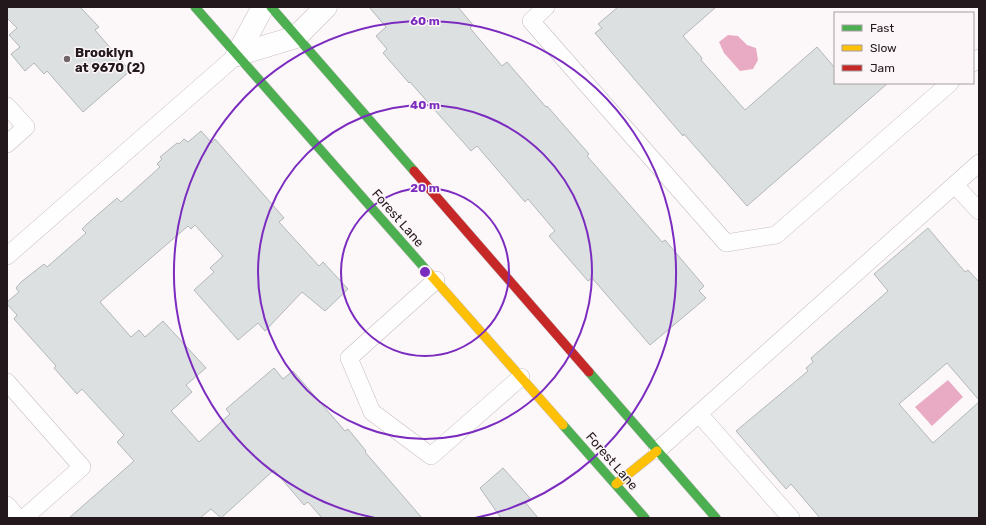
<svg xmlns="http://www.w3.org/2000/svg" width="986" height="525" font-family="Rubik,sans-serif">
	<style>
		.water { fill: #e9abc4 }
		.building { fill: #dce0e1; stroke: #b2b7b8 }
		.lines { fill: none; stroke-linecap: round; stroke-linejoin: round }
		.lane-casing { stroke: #c6bec1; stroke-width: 18 }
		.street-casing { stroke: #c6bec1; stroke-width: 23 }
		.fast-casing { stroke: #c6bec1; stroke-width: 10 }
		.slow-casing { stroke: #c6bec1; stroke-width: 10 }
		.jam-casing { stroke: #c6bec1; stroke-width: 10 }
		.lane { stroke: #fffefe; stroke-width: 17 }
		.street { stroke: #fffefe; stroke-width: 22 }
		.fast { stroke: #4caf50; stroke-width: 9 }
		.slow { stroke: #ffc107; stroke-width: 9 }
		.jam { stroke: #c62828; stroke-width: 9 }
		.ring { fill: none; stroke: #7b2cbf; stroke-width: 2 }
		.poi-dot { fill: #6f6669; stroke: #fdf6f8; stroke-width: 1.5 }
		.labels { text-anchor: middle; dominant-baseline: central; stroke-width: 3; stroke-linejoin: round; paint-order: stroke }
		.poi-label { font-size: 13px; font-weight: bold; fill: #23181c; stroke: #fdf6f8; text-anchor: start }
		.street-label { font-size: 13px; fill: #23181c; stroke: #fdf6f8 }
		.centre { fill: #7b2cbf; stroke: #fdf6f8; stroke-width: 2 }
		.ring-label { font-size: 12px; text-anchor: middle; font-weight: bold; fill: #7b2cbf; stroke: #fdf6f8; stroke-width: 3; stroke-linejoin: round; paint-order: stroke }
	</style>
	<rect width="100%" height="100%" fill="#fcf7f9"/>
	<!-- water -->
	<g class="water">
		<path d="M728,35L738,36L747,45L756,48L758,60L753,69L740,71L724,53L719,42Z"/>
		<path d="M948,380L963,397L932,426L915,407Z"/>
	</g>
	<!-- building -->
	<g class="building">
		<path d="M7,7H80L99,27L95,30L130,71L83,112L47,71L44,74L34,63L25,71L11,54L20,47L9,35L17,28L7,18Z"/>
		<path d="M369,7H458L473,25L470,28L502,66L507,62L546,107L547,106L589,154L587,156L662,242L665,240L704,286L699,291L706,298L650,345L592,278L588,281L549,236L555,231L528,199L525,202L477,146L471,151L410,82L409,83L383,53L387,49L376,36L386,27Z"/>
		<path d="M618,7H716L683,36L702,58L701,60L745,110L817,47L835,68V83H888L747,206L684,134L683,136L595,33L602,28L598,24Z"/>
		<path d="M201,131L212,143L215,139L284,218L279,222L319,266L323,262L348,289L325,311L302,292L265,331L258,323L238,340L194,290L214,272L210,268L223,256L195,225L191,229L188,226L100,302L131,337L139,330L145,337L163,321L206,368L186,385L192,392L171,411L199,442L230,414L226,409L274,368L283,379L293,371L345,431L348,429L366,451L365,452L422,518H322L308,502L304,505L274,470L221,518L211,509L200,518H69L134,461L117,442L124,435L82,389L77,394L54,368L56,366L14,319L17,315L7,304V302L19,292L16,288L21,282L44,264L47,267L86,233L82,229L87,224L117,198L121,202L160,167L157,164L162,159L160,157L177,143L179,144L184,139L188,142Z"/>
		<path d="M928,228L965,272L968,270L979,282V400L947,363L899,404L933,443L979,402V518H820L791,484L786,489L736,431L808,371L806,368L813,362L811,358L888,291L874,274Z"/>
		<path d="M503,468L530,498L525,502L538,518H501L480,488Z"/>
	</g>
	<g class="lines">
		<defs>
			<g id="lane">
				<path d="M546,7L531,21L726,243L776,235L950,83"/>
				<path d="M973,63L979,58"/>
				<path d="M7,106L26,127L7,144"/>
				<path d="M955,185L979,211"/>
				<path d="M7,256L237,55"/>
				<path d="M436,280L349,358L372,412L431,456L521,377"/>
				<path d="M7,382L82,467L24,518"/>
				<path d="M699,414L791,518"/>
				<path d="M657,451L979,163"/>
				<path d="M7,505L18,518"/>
			</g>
			<g id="street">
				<path d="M237,55L296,37L326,7"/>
				<path d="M237,55L263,7"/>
			</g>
			<g id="fast">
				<path d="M195,7L428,272"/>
				<path d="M271,7L414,171"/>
				<path d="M589,372L716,518"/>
				<path d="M563,425L645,518"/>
			</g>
			<g id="slow">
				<path d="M428,272L563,425"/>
				<path d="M616,484L657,451"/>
			</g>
			<path id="jam" d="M414,171L589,372"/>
		</defs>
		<!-- lane casing -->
		<use href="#lane" class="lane-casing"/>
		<!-- street casing -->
		<use href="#street" class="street-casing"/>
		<!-- fast casing -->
		<use href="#fast" class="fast-casing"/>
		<!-- slow casing -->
		<use href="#slow" class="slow-casing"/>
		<!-- jam casing -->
		<use href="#jam" class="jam-casing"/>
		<!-- lane -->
		<use href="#lane" class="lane"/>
		<!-- street -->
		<use href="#street" class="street"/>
		<!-- fast -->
		<use href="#fast" class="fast"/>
		<!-- slow -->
		<use href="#slow" class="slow"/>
		<!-- jam -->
		<use href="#jam" class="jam"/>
	</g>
	<!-- distance rings -->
	<g class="ring">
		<circle cx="425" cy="272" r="84"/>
		<circle cx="425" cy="272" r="167"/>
		<path d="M375 518A251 251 0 1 1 475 518"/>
	</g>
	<!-- markers -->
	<circle class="poi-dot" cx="67" cy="59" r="4"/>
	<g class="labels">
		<!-- poi labels -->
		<g class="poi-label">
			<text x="75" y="52">Brooklyn<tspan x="75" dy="15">at 9670 (2)</tspan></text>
		</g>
		<!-- street labels -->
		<g class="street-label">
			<text transform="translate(398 218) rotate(49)">Forest Lane</text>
			<text transform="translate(612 461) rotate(49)">Forest Lane</text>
		</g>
	</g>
	<circle cx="425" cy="272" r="6" class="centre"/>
	<g class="ring-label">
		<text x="425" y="25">60 m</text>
		<text x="425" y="109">40 m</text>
		<text x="425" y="192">20 m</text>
	</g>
	<!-- border -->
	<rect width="986" height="525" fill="none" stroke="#23181c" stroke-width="16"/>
	<!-- legend -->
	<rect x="834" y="12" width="140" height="72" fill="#fdf6f8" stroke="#a69da0"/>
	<rect x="842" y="25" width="20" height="6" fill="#4caf50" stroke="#a69da0"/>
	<text x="870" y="32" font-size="12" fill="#23181c">Fast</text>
	<rect x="842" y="45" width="20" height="6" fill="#ffc107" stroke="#a69da0"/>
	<text x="870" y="52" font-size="12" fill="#23181c">Slow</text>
	<rect x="842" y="65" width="20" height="6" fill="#c62828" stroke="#a69da0"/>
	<text x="870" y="72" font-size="12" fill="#23181c">Jam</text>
</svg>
